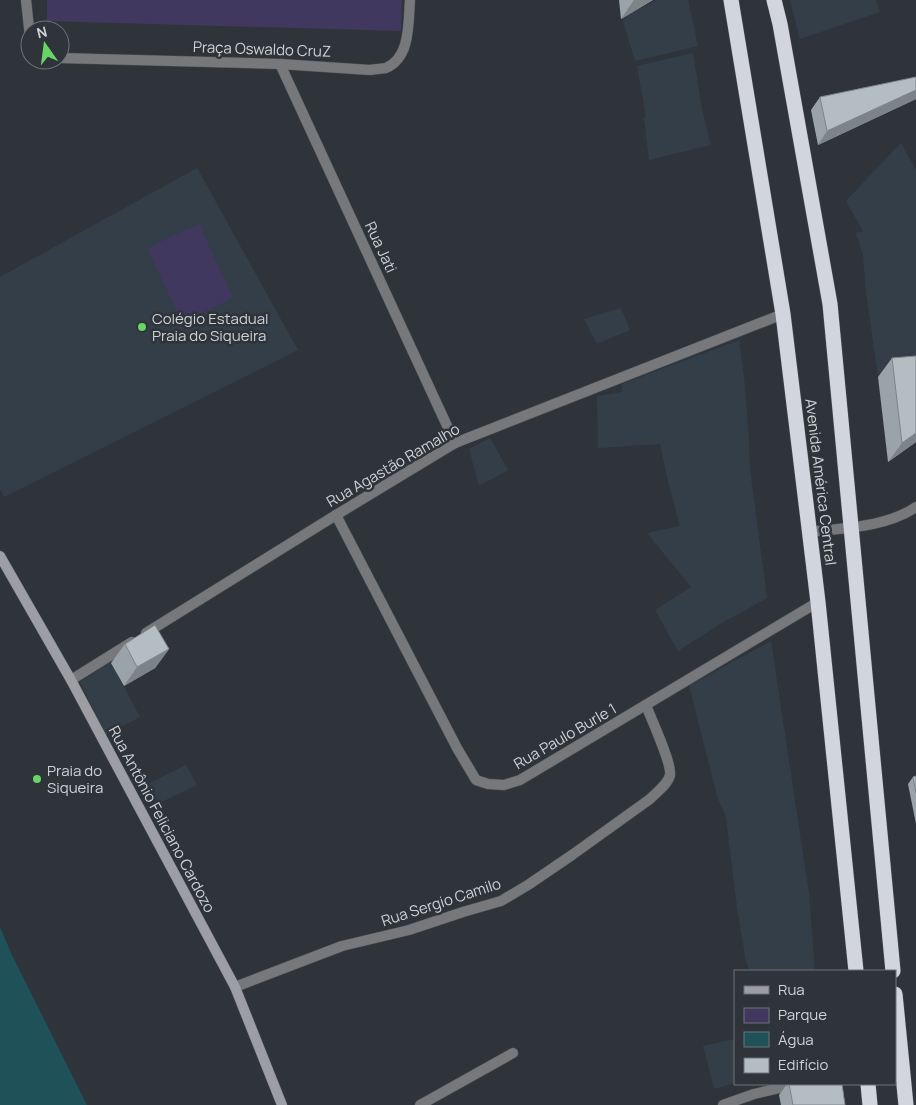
<svg xmlns="http://www.w3.org/2000/svg" width="916" height="1105" font-family="Manrope,sans-serif">
	<style>
		.built { fill: #343e49 }
		.green { fill: #41385f }
		.water { fill: #1f5158 }
		.lines { fill: none; stroke-linecap: round; stroke-linejoin: round }
		.street-casing { stroke: #4c5056; stroke-width: 11 }
		.secondary-casing { stroke: #4c5056; stroke-width: 11 }
		.highway-casing { stroke: #4c5056; stroke-width: 16 }
		.street { stroke: #76787b; stroke-width: 10 }
		.secondary { stroke: #9c9ea3; stroke-width: 10 }
		.highway { stroke: #d2d5de; stroke-width: 15 }
		.wall { fill: #9aa3a7 }
		.shaded-wall { fill: #7d8488 }
		.building { fill: #b3bdc2; stroke: #7d8488 }
		.poi-dot { fill: #68d465; stroke: #2f343a; stroke-width: 2 }
		.labels { text-anchor: middle; dominant-baseline: central; stroke-width: 5; stroke-linejoin: round; paint-order: stroke }
		.street-label { font-size: 15px; fill: #ced2d5; stroke: #2f343a }
		.poi-label { font-size: 15px; fill: #ced2d5; stroke: #2f343a; text-anchor: start }
	</style>
	<rect width="100%" height="100%" fill="#2f343a"/>
	<!-- built -->
	<g class="built">
		<path d="M657,0H688L698,46L635,61L622,18Z"/>
		<path d="M790,0H876L880,12L800,39Z"/>
		<path d="M693,53L702,109L711,145L649,160L644,118L646,117L637,66Z"/>
		<path d="M901,143L916,170V375L878,377L866,292L863,255L856,233L863,231L846,201Z"/>
		<path d="M197,168L298,350L4,497L0,489V277Z"/>
		<path d="M621,308L630,330L597,344L584,319Z"/>
		<path d="M739,340L744,377L749,438L750,470L767,598L720,624L678,651L655,610L691,587L647,533L680,526L667,477L660,444L598,448L597,396L622,392V384Z"/>
		<path d="M490,438L508,470L479,486L469,449Z"/>
		<path d="M771,641L809,894L815,971H750L746,961L738,914L726,817L718,799L689,686Z"/>
		<path d="M111,662L140,717L106,735L80,682Z"/>
		<path d="M186,765L197,785L153,806L142,787Z"/>
		<path d="M735,1039V1083L714,1089L703,1046Z"/>
	</g>
	<!-- green -->
	<g class="green">
		<path d="M47,0H402L401,31L47,21Z"/>
		<path d="M199,224L233,298L182,322L147,248Z"/>
	</g>
	<!-- water -->
	<path class="water" d="M0,927L12,955L87,1105H0Z"/>
	<g class="lines">
		<defs>
			<g id="street">
				<path d="M26,0L30,37"/>
				<path d="M60,58L280,64L370,70C375,69 381,69 386,68C411,57 408,23 410,0"/>
				<path d="M280,64L455,443"/>
				<path d="M336,515L457,748L476,780L488,784L504,785L520,780L818,602"/>
				<path d="M809,532C844,528 887,527 916,507"/>
				<path d="M146,633L336,515L455,443L783,314"/>
				<path d="M71,680L132,642"/>
				<path d="M235,987L342,946L409,930L463,912L501,901L528,885L572,855L650,799C657,792 668,784 670,775C672,763 651,719 646,705"/>
				<path d="M420,1105L513,1053"/>
				<path d="M723,1105L754,1094L797,1084"/>
			</g>
			<path id="secondary" d="M0,556L71,680L235,987L282,1105"/>
			<g id="highway">
				<path d="M731,0L783,314L818,602L856,971"/>
				<path d="M774,0L780,24L830,304L893,971"/>
				<path d="M895,994L906,1105"/>
				<path d="M868,1084L870,1105"/>
			</g>
		</defs>
		<!-- street casing -->
		<use href="#street" class="street-casing"/>
		<!-- secondary casing -->
		<use href="#secondary" class="secondary-casing"/>
		<!-- highway casing -->
		<use href="#highway" class="highway-casing"/>
		<!-- street -->
		<use href="#street" class="street"/>
		<!-- secondary -->
		<use href="#secondary" class="secondary"/>
		<!-- highway -->
		<use href="#highway" class="highway"/>
	</g>
	<!-- wall -->
	<g class="wall">
		<path d="M619,0H653L621,19Z"/>
		<path d="M916,77V99L818,145L811,110L820,97Z"/>
		<path d="M916,356V442L888,462L878,377L892,358Z"/>
		<path d="M125,644L169,649L155,668L124,686L111,663Z"/>
		<path d="M916,776V824L908,784L913,777Z"/>
		<path d="M787,1084H842L845,1105H781L779,1095Z"/>
	</g>
	<!-- shaded-wall -->
	<g class="shaded-wall">
		<path d="M634,0H653L621,19Z"/>
		<path d="M916,90V99L818,145L827,131Z"/>
		<path d="M916,433V442L888,462L902,443Z"/>
		<path d="M169,649L155,668L124,686L137,667Z"/>
	</g>
	<!-- building -->
	<g class="building">
		<path d="M916,77V90L827,131L820,97Z"/>
		<path d="M916,356V433L902,443L892,358Z"/>
		<path d="M155,625L169,649L137,667L125,644Z"/>
		<path d="M916,776V793L913,777Z"/>
		<path d="M789,1084H842L845,1105H793Z"/>
	</g>
	<!-- markers -->
	<g class="poi-dot">
		<circle cx="142" cy="327" r="5"/>
		<circle cx="37" cy="779" r="5"/>
	</g>
	<g class="labels">
		<!-- street labels -->
		<g class="street-label">
			<text transform="translate(262 49) rotate(2)">Praça Oswaldo CruZ</text>
			<text transform="translate(381 247) rotate(65)">Rua Jati</text>
			<text transform="translate(393 465) rotate(-30)">Rua Agastão Ramalho</text>
			<text transform="translate(821 482) rotate(83)">Avenida América Central</text>
			<text transform="translate(565 736) rotate(-30)">Rua Paulo Burle 1</text>
			<text transform="translate(162 819) rotate(62)">Rua Antônio Feliciano Cardozo</text>
			<text transform="translate(441 902) rotate(-18)">Rua Sergio Camilo</text>
		</g>
		<!-- poi labels -->
		<g class="poi-label">
			<text x="152" y="318">Colégio Estadual<tspan x="152" dy="17">Praia do Siqueira</tspan></text>
			<text x="47" y="770">Praia do<tspan x="47" dy="17">Siqueira</tspan></text>
		</g>
	</g>
	<!-- legend -->
	<rect x="734" y="970" width="162" height="115" fill="#2f343a" stroke="#6f7378"/>
	<rect x="744" y="986" width="25" height="8" fill="#9c9ea3" stroke="#6f7378"/>
	<text x="778" y="995" font-size="15" fill="#ced2d5">Rua</text>
	<rect x="744" y="1008" width="25" height="15" fill="#41385f" stroke="#6f7378"/>
	<text x="778" y="1020" font-size="15" fill="#ced2d5">Parque</text>
	<rect x="744" y="1032" width="25" height="15" fill="#1f5158" stroke="#6f7378"/>
	<text x="778" y="1045" font-size="15" fill="#ced2d5">Água</text>
	<rect x="744" y="1058" width="25" height="15" fill="#b3bdc2" stroke="#6f7378"/>
	<text x="778" y="1070" font-size="15" fill="#ced2d5">Edifício</text>
	<!-- north arrow -->
	<g transform="translate(45 45) rotate(346)"><circle r="24" fill="#2f343a" stroke="#6f7378"/>
	<path d="M0-4L9 19L0 12L-9 19Z" fill="#68d465"/>
	<text y="-8" font-size="14" font-weight="bold" text-anchor="middle" fill="#ced2d5">N</text>
	</g>
</svg>
